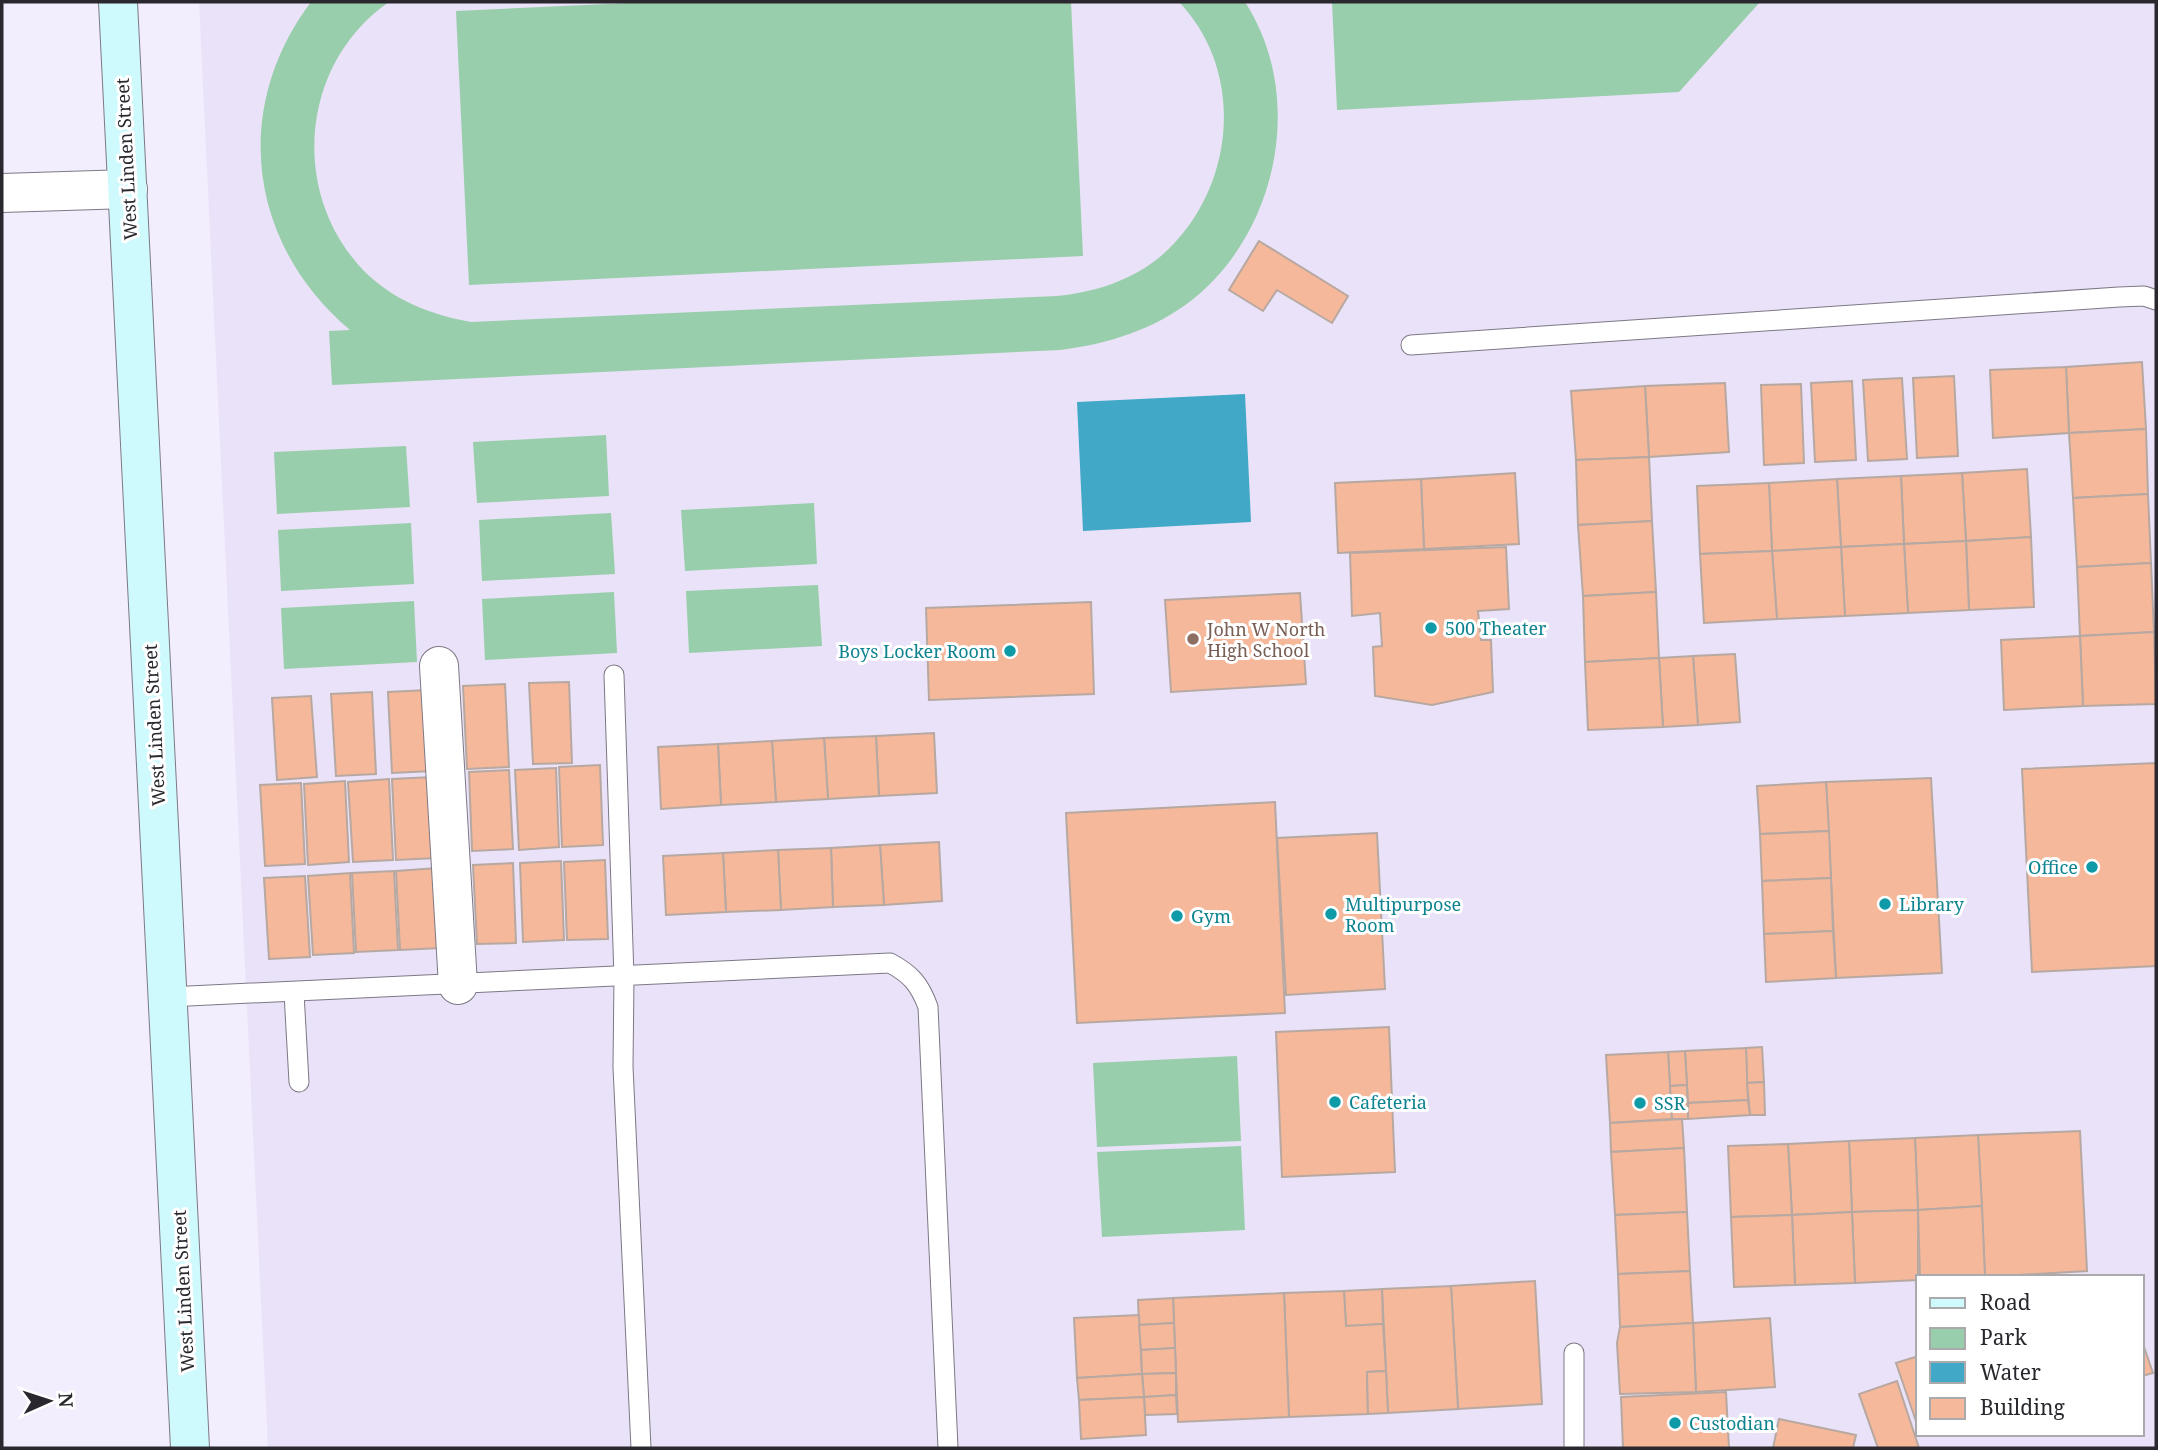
<svg xmlns="http://www.w3.org/2000/svg" width="2158" height="1450" font-family="'Noto Serif',serif">
	<style>
		.built { fill: #eae2f8; fill-rule: evenodd }
		.green { fill: #98ceab }
		.water { fill: #42a8c8 }
		.building { fill: #f6b89b; stroke: #b7a8a1; stroke-width: 2 }
		.lines { fill: none; stroke-linecap: round; stroke-linejoin: round }
		.service-casing { stroke: #7d7885; stroke-width: 21 }
		.minor-casing { stroke: #7d7885; stroke-width: 40 }
		.secondary-casing { stroke: #7d7885; stroke-width: 40 }
		.service { stroke: #fff; stroke-width: 19 }
		.minor { stroke: #fff; stroke-width: 38 }
		.secondary { stroke: #cffafd; stroke-width: 38 }
		.culture-dot { fill: #0f9aa8; stroke: #fff; stroke-width: 2.5 }
		.education-dot { fill: #8d6e63; stroke: #fff; stroke-width: 2.5 }
		.labels { text-anchor: middle; dominant-baseline: central; stroke-width: 6; stroke-linejoin: round; paint-order: stroke }
		.street-label { font-size: 18px; fill: #2a282e; stroke: #fff }
		.culture-label { font-size: 18px; fill: #0d838f; stroke: #fff; text-anchor: start }
		.education-label { font-size: 18px; fill: #785e54; stroke: #fff; text-anchor: start }
	</style>
	<rect width="100%" height="100%" fill="#f3eefd"/>
	<!-- built -->
	<path class="built" d="M199,2H2156V1448H268ZM1918,1277H2142V1434H1918Z"/>
	<!-- green -->
	<g class="green">
		<path d="M311,2H389C306,59 290,178 352,257C381,295 425,314 471,322L1057,296C1095,292 1131,281 1161,256C1234,193 1248,74 1179,2H1245C1306,96 1278,232 1192,300C1153,330 1108,344 1060,350L332,385L329,331L350,330C248,244 231,108 311,2Z"/>
		<path d="M652,2H1071L1083,256L469,285L456,11Z"/>
		<path d="M1332,2H1760L1679,92L1337,110Z"/>
		<path d="M606,435L609,496L477,503L473,442Z"/>
		<path d="M406,446L410,507L277,514L274,452Z"/>
		<path d="M814,503L817,564L685,571L681,510Z"/>
		<path d="M611,513L615,574L482,581L479,520Z"/>
		<path d="M411,523L414,584L281,591L278,530Z"/>
		<path d="M818,585L822,646L689,653L686,591Z"/>
		<path d="M614,592L617,653L485,660L482,599Z"/>
		<path d="M414,601L417,662L284,669L281,608Z"/>
		<path d="M1237,1056L1241,1141L1097,1147L1093,1063Z"/>
		<path d="M1241,1146L1245,1230L1102,1237L1097,1152Z"/>
	</g>
	<!-- water -->
	<path class="water" d="M1245,394L1251,522L1083,531L1077,402Z"/>
	<!-- building -->
	<g class="building">
		<path d="M1259,241L1348,296L1332,323L1277,290L1263,311L1229,290Z"/>
		<path d="M2142,362L2146,429L2069,433L2066,367Z"/>
		<path d="M2066,367L2069,433L1993,438L1990,370Z"/>
		<path d="M1954,376L1958,456L1917,458L1913,378Z"/>
		<path d="M1902,378L1907,459L1868,461L1863,380Z"/>
		<path d="M1852,381L1856,460L1815,462L1811,383Z"/>
		<path d="M1725,383L1729,452L1649,457L1645,386Z"/>
		<path d="M1801,384L1804,463L1764,465L1761,385Z"/>
		<path d="M1645,386L1649,457L1576,460L1571,391Z"/>
		<path d="M2146,429L2148,494L2073,498L2069,433Z"/>
		<path d="M1649,457L1652,521L1578,525L1576,460Z"/>
		<path d="M2027,469L2031,537L1966,541L1962,473Z"/>
		<path d="M1515,473L1519,544L1424,549L1421,479Z"/>
		<path d="M1962,473L1966,541L1904,544L1901,476Z"/>
		<path d="M1901,476L1904,544L1841,547L1837,479Z"/>
		<path d="M1421,479L1424,549L1338,553L1335,483Z"/>
		<path d="M1837,479L1841,547L1772,551L1769,483Z"/>
		<path d="M1769,483L1772,551L1700,554L1697,486Z"/>
		<path d="M2148,494L2151,563L2077,567L2073,498Z"/>
		<path d="M1652,521L1656,592L1583,596L1578,525Z"/>
		<path d="M2031,537L2034,607L1969,610L1966,541Z"/>
		<path d="M1966,541L1969,610L1908,613L1904,544Z"/>
		<path d="M1904,544L1908,613L1845,616L1841,547Z"/>
		<path d="M1506,547L1509,609L1478,611L1481,640H1491L1493,692L1432,705L1375,696L1373,647L1382,646L1380,613L1352,616L1350,553Z"/>
		<path d="M1841,547L1845,616L1777,619L1772,551Z"/>
		<path d="M1772,551L1777,619L1704,623L1700,554Z"/>
		<path d="M2151,563L2154,632L2080,636L2077,567Z"/>
		<path d="M1656,592L1659,658L1585,662L1583,596Z"/>
		<path d="M1300,593L1306,684L1171,692L1165,600Z"/>
		<path d="M1091,602L1094,694L929,700L926,608Z"/>
		<path d="M2154,632L2156,704L2083,706L2080,636Z"/>
		<path d="M2080,636L2083,706L2004,710L2001,640Z"/>
		<path d="M1735,654L1740,722L1698,725L1693,656Z"/>
		<path d="M1693,656L1698,725L1663,727L1659,658Z"/>
		<path d="M1659,658L1663,727L1588,730L1585,662Z"/>
		<path d="M569,682L572,763L533,764L529,683Z"/>
		<path d="M505,684L509,767L467,769L463,686Z"/>
		<path d="M427,690L432,771L392,773L388,692Z"/>
		<path d="M372,692L376,774L336,776L331,694Z"/>
		<path d="M311,696L317,777L277,780L272,698Z"/>
		<path d="M934,733L937,793L879,796L876,736Z"/>
		<path d="M876,736L879,796L828,799L824,738Z"/>
		<path d="M824,738L828,799L776,802L772,741Z"/>
		<path d="M772,741L776,802L721,805L718,744Z"/>
		<path d="M718,744L721,805L661,809L658,747Z"/>
		<path d="M2156,763V966L2032,972L2022,769Z"/>
		<path d="M600,765L603,845L562,847L559,767Z"/>
		<path d="M556,768L559,847L519,850L515,770Z"/>
		<path d="M509,770L513,849L472,851L469,772Z"/>
		<path d="M433,777L437,858L396,860L392,779Z"/>
		<path d="M1931,778L1942,973L1836,978L1826,782Z"/>
		<path d="M389,779L393,860L353,862L348,782Z"/>
		<path d="M345,781L349,862L308,865L304,784Z"/>
		<path d="M1826,782L1829,831L1760,834L1757,786Z"/>
		<path d="M301,783L305,864L265,866L260,785Z"/>
		<path d="M1275,802L1285,1013L1077,1023L1066,813Z"/>
		<path d="M1829,831L1831,878L1762,881L1760,834Z"/>
		<path d="M1377,833L1385,989L1286,995L1277,838Z"/>
		<path d="M939,842L942,901L884,905L880,845Z"/>
		<path d="M880,845L884,905L833,907L831,848Z"/>
		<path d="M831,848L833,907L781,910L778,850Z"/>
		<path d="M778,850L781,910L726,912L723,853Z"/>
		<path d="M723,853L726,912L666,915L663,856Z"/>
		<path d="M605,860L608,939L567,940L564,862Z"/>
		<path d="M561,861L564,940L523,942L520,863Z"/>
		<path d="M513,863L516,943L477,944L473,865Z"/>
		<path d="M437,868L441,948L400,950L396,871Z"/>
		<path d="M394,871L398,950L356,952L352,873Z"/>
		<path d="M350,873L354,953L313,955L308,876Z"/>
		<path d="M305,876L310,957L269,959L264,878Z"/>
		<path d="M1831,878L1833,931L1764,934L1762,881Z"/>
		<path d="M1833,931L1836,978L1766,982L1764,934Z"/>
		<path d="M1389,1027L1395,1172L1282,1177L1276,1032Z"/>
		<path d="M1762,1047L1764,1082L1747,1083L1746,1048Z"/>
		<path d="M1746,1048L1748,1100L1688,1103L1685,1051Z"/>
		<path d="M1685,1051L1687,1085L1670,1086L1668,1052Z"/>
		<path d="M1668,1052L1672,1119L1610,1123L1606,1055Z"/>
		<path d="M1764,1082L1765,1115H1750L1747,1083Z"/>
		<path d="M1687,1085L1688,1119H1672L1670,1086Z"/>
		<path d="M1748,1100L1750,1115L1688,1119V1103Z"/>
		<path d="M1682,1119L1684,1148L1611,1152L1610,1123Z"/>
		<path d="M2080,1131L2087,1271L1985,1277L1978,1135Z"/>
		<path d="M1978,1135L1982,1206L1918,1210L1915,1138Z"/>
		<path d="M1915,1138L1918,1210L1852,1212L1849,1141Z"/>
		<path d="M1849,1141L1852,1212L1792,1215L1788,1144Z"/>
		<path d="M1788,1144L1792,1215L1731,1217L1728,1146Z"/>
		<path d="M1684,1148L1687,1212L1615,1215L1611,1152Z"/>
		<path d="M1982,1206L1985,1277H1920L1918,1210Z"/>
		<path d="M1918,1210V1280L1855,1283L1852,1212Z"/>
		<path d="M1687,1212L1690,1271L1618,1274L1615,1215Z"/>
		<path d="M1852,1212L1855,1283L1795,1285L1792,1215Z"/>
		<path d="M1792,1215L1795,1285L1734,1287L1731,1217Z"/>
		<path d="M1690,1271L1693,1323L1620,1327L1618,1274Z"/>
		<path d="M1535,1281L1542,1404L1458,1409L1451,1286Z"/>
		<path d="M1451,1286L1458,1409L1388,1413L1382,1289Z"/>
		<path d="M1382,1289L1383,1324L1346,1326L1344,1291Z"/>
		<path d="M1344,1291L1346,1326L1383,1324L1386,1371L1367,1372L1368,1414L1289,1417L1284,1293Z"/>
		<path d="M1284,1293L1289,1417L1178,1422L1173,1298Z"/>
		<path d="M1173,1298L1174,1323L1139,1325L1138,1300Z"/>
		<path d="M1139,1315L1142,1374L1077,1378L1074,1318Z"/>
		<path d="M1770,1318L1775,1387L1696,1392L1693,1323Z"/>
		<path d="M1174,1323L1175,1348L1141,1350L1139,1325Z"/>
		<path d="M1693,1323L1696,1392L1620,1394L1617,1343L1620,1327Z"/>
		<path d="M2142,1341L2153,1373L2142,1376Z"/>
		<path d="M1175,1348L1176,1373L1142,1374L1141,1350Z"/>
		<path d="M1918,1356V1427L1896,1363Z"/>
		<path d="M1386,1371L1388,1413L1368,1414L1367,1372Z"/>
		<path d="M1176,1373V1395L1144,1397L1142,1374Z"/>
		<path d="M1142,1374L1144,1397L1079,1400L1077,1378Z"/>
		<path d="M1897,1381L1919,1448H1878L1859,1394Z"/>
		<path d="M1726,1392L1729,1448H1623L1621,1397Z"/>
		<path d="M1176,1395L1177,1414L1145,1415L1144,1397Z"/>
		<path d="M1144,1397L1146,1435L1081,1439L1079,1400Z"/>
		<path d="M1779,1419L1856,1435L1853,1448H1773Z"/>
	</g>
	<g class="lines">
		<defs>
			<g id="service">
				<path d="M1411,345L2119,297L2144,296L2156,300"/>
				<path d="M614,675L624,977L623,1067L641,1448"/>
				<path d="M294,993L299,1082"/>
				<path d="M168,997L890,963C911,974 920,985 928,1007L948,1448"/>
				<path d="M1574,1353V1448"/>
			</g>
			<g id="minor">
				<path d="M2,193L128,189"/>
				<path d="M439,666L458,985"/>
			</g>
			<path id="secondary" d="M118,2L190,1448"/>
		</defs>
		<!-- service casing -->
		<use href="#service" class="service-casing"/>
		<!-- minor casing -->
		<use href="#minor" class="minor-casing"/>
		<!-- secondary casing -->
		<use href="#secondary" class="secondary-casing"/>
		<!-- service -->
		<use href="#service" class="service"/>
		<!-- minor -->
		<use href="#minor" class="minor"/>
		<!-- secondary -->
		<use href="#secondary" class="secondary"/>
	</g>
	<!-- markers -->
	<g class="culture-dot">
		<circle cx="1431" cy="628" r="7"/>
		<circle cx="1010" cy="651" r="7"/>
		<circle cx="2092" cy="867" r="7"/>
		<circle cx="1885" cy="904" r="7"/>
		<circle cx="1331" cy="914" r="7"/>
		<circle cx="1177" cy="916" r="7"/>
		<circle cx="1335" cy="1102" r="7"/>
		<circle cx="1640" cy="1103" r="7"/>
		<circle cx="1675" cy="1423" r="7"/>
	</g>
	<circle class="education-dot" cx="1193" cy="639" r="7"/>
	<g class="labels">
		<!-- street labels -->
		<g class="street-label">
			<text transform="translate(126 159) rotate(-93)">West Linden Street</text>
			<text transform="translate(154 725) rotate(-93)">West Linden Street</text>
			<text transform="translate(183 1291) rotate(-93)">West Linden Street</text>
		</g>
		<!-- culture labels -->
		<g class="culture-label">
			<text x="1445" y="628">500 Theater</text>
			<text x="996" y="651" text-anchor="end">Boys Locker Room</text>
			<text x="2078" y="867" text-anchor="end">Office</text>
			<text x="1345" y="904">Multipurpose<tspan x="1345" dy="21">Room</tspan></text>
			<text x="1899" y="904">Library</text>
			<text x="1191" y="916">Gym</text>
			<text x="1349" y="1102">Cafeteria</text>
			<text x="1654" y="1103">SSR</text>
			<text x="1689" y="1423">Custodian</text>
		</g>
		<!-- education labels -->
		<g class="education-label">
			<text x="1207" y="629">John W North<tspan x="1207" dy="21">High School</tspan></text>
		</g>
	</g>
	<!-- border -->
	<rect width="2158" height="1450" fill="none" stroke="#2a282e" stroke-width="7"/>
	<!-- legend -->
	<rect x="1916" y="1275" width="228" height="161" fill="#ffffff" stroke="#aaa9ab" stroke-width="2"/>
	<rect x="1930" y="1298" width="35" height="10" fill="#cffafd" stroke="#aaa9ab" stroke-width="2"/>
	<text x="1980" y="1310" font-size="21" fill="#2a282e">Road</text>
	<rect x="1930" y="1328" width="35" height="21" fill="#98ceab" stroke="#aaa9ab" stroke-width="2"/>
	<text x="1980" y="1345" font-size="21" fill="#2a282e">Park</text>
	<rect x="1930" y="1362" width="35" height="21" fill="#42a8c8" stroke="#aaa9ab" stroke-width="2"/>
	<text x="1980" y="1380" font-size="21" fill="#2a282e">Water</text>
	<rect x="1930" y="1398" width="35" height="21" fill="#f6b89b" stroke="#aaa9ab" stroke-width="2"/>
	<text x="1980" y="1415" font-size="21" fill="#2a282e">Building</text>
	<!-- north arrow -->
	<g transform="translate(49 1401) rotate(87)" stroke="#ffffff" stroke-width="5" paint-order="stroke">
	<path d="M0-5L12 26L0 18L-12 26Z" fill="#2a282e"/>
	<text y="-10" font-size="19" font-weight="bold" text-anchor="middle" fill="#2a282e">N</text>
	</g>
</svg>
